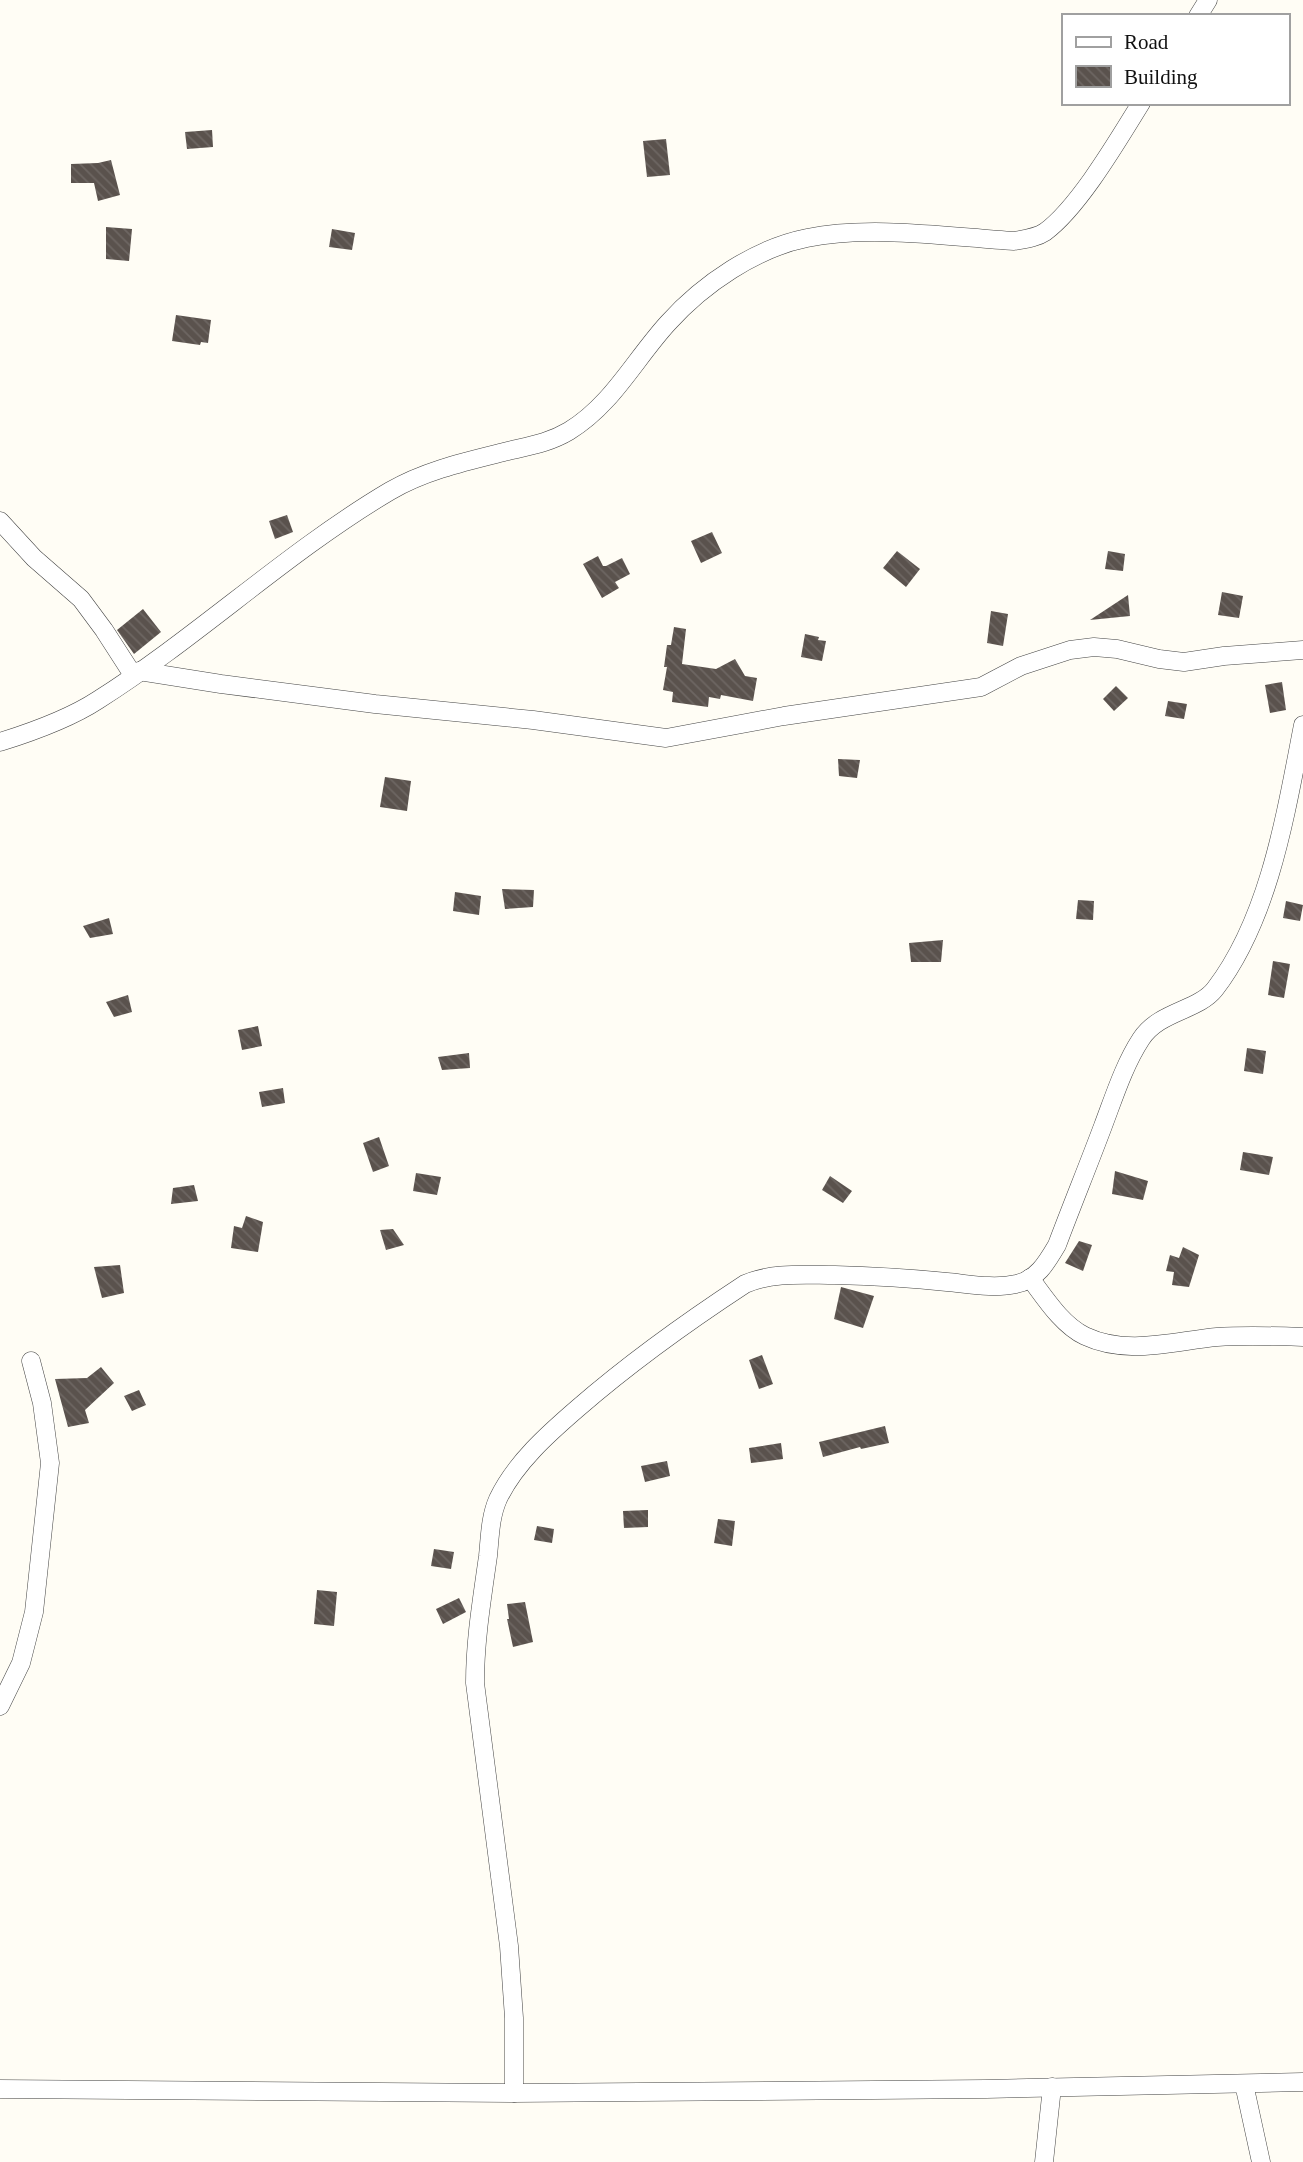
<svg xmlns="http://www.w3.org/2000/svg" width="1303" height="2162" font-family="'Times New Roman',serif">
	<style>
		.building { fill: url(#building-back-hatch) }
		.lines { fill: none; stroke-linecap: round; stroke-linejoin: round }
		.street-casing { stroke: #444; stroke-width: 19 }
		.street { stroke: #fff; stroke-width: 18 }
	</style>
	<defs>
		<pattern id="building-back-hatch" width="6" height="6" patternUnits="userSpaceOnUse" patternTransform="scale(1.75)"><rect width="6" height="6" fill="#5a524d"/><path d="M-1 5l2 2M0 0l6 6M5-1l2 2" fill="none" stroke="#6d6662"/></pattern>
	</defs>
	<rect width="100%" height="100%" fill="#fffdf5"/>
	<!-- building -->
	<g class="building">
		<path d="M212,130L213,147L187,149L185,132Z"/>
		<path d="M666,139L670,175L647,177L643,141Z"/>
		<path d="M111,160L120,195L98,201L94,183H71V164L98,163Z"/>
		<path d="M106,227L132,229L129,261L106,259Z"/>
		<path d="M332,229L355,233L352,250L329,247Z"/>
		<path d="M176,315L211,320L208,343L201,342L200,345L172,341Z"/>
		<path d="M287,515L293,532L275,539L269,521Z"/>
		<path d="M712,532L722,553L701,563L691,541Z"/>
		<path d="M897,551L920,569L906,587L883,568Z"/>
		<path d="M1108,551L1125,554L1123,571L1105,569Z"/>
		<path d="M598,556L603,566H606L622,558L630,574L615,582L619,588L602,598L583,564Z"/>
		<path d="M1222,592L1243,596L1239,618L1218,615Z"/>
		<path d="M1128,595L1130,616L1090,620Z"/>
		<path d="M143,609L161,632L134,654L117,630Z"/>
		<path d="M991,611L1008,614L1003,646L987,643Z"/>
		<path d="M674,627L686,629L682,664L716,669L735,659L745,676L757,678L753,701L721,695L720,699L709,697L708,707L672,702L673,692L663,690L667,667H664L667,645H671Z"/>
		<path d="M805,634L819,637L818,640L826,641L822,661L801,657Z"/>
		<path d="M1282,682L1286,710L1270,713L1265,685Z"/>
		<path d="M1116,686L1128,698L1114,711L1103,699Z"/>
		<path d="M1168,701L1187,704L1184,719L1165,716Z"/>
		<path d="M838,759L860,760L857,778L839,776Z"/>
		<path d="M385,777L411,781L407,811L380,807Z"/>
		<path d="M502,889L534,890L533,907L505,909Z"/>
		<path d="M455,892L481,896L479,915L453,911Z"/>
		<path d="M1078,900L1094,901L1093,920L1076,919Z"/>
		<path d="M1286,901L1303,905L1300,921L1283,918Z"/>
		<path d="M109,918L113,934L90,938L83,926Z"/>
		<path d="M943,940L941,962H911L909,943Z"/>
		<path d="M1273,961L1290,964L1284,998L1268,995Z"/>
		<path d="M128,995L132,1012L114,1017L106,1002Z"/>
		<path d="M258,1026L262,1046L242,1050L238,1030Z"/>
		<path d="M1247,1048L1266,1051L1263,1074L1244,1071Z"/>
		<path d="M469,1053L470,1068L442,1070L438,1057Z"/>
		<path d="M283,1088L285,1103L262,1107L259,1092Z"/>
		<path d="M379,1137L389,1166L373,1172L363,1143Z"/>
		<path d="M1243,1152L1273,1157L1269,1175L1240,1170Z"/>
		<path d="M1115,1171L1148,1181L1143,1200L1112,1194Z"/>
		<path d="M416,1173L441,1177L437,1195L413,1191Z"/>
		<path d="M830,1176L852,1191L843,1203L822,1190Z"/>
		<path d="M194,1185L198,1201L171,1204L173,1188Z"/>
		<path d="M246,1216L263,1222L258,1252L231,1248L234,1226L242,1228Z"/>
		<path d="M393,1229L404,1245L386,1250L380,1230Z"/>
		<path d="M1079,1241L1092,1245L1083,1271L1065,1263Z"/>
		<path d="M1183,1247L1199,1255L1189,1287L1172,1285L1174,1272L1166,1271L1170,1255L1179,1258Z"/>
		<path d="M120,1265L124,1293L102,1298L94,1267Z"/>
		<path d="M841,1287L874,1296L863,1328L834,1319Z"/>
		<path d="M762,1355L773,1384L759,1389L749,1360Z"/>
		<path d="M101,1367L114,1383L85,1410L89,1423L68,1427L55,1379L87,1378Z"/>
		<path d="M139,1390L146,1405L132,1411L124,1396Z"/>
		<path d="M885,1426L889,1443L861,1449L860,1447L823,1457L819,1442Z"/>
		<path d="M781,1443L783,1459L751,1463L749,1448Z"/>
		<path d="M667,1461L670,1476L645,1482L641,1466Z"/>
		<path d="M648,1510V1527L624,1528L623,1511Z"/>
		<path d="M718,1519L735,1521L732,1546L714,1543Z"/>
		<path d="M537,1526L554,1529L552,1543L534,1540Z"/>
		<path d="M434,1549L454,1552L451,1569L431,1566Z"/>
		<path d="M317,1590L337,1592L334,1626L314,1624Z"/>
		<path d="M459,1598L466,1612L443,1624L436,1609Z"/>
		<path d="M525,1602L533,1642L513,1647L507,1619H509L507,1604Z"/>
	</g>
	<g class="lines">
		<defs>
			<g id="street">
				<path d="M1198,16L1208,0"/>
				<path d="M0,521L34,558L81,599L104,630L133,675"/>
				<path d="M139,671L221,684L375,704L533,720L666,738L784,716L981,687L1021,666L1070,650L1094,647L1117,649L1159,659L1184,662L1224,656L1303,650"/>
				<path d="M0,742C32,732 69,719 98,700C199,636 287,552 390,491C426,470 468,461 508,451C529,446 549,443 569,431C612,405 635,359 668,323C703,284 756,248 807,238C870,225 950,237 1014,241C1025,239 1036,238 1045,232C1079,207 1118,140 1141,103"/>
				<path d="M1030,1278C1045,1298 1062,1325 1085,1336C1127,1356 1174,1341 1217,1337C1245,1335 1275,1336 1303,1337"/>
				<path d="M0,1706L21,1663L34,1612L50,1463L42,1403L31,1361"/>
				<path d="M1244,2084L1261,2162"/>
				<path d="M0,2089L514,2093L986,2089L1303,2082"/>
				<path d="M514,2093V2018L509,1946L475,1683C475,1640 482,1599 488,1556C490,1537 490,1517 498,1499C515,1463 549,1433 578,1408C631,1362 687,1322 745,1284C773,1272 804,1275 835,1275C872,1276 909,1278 947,1282C969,1284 994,1289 1016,1284C1037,1280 1047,1262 1057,1245C1072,1205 1088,1166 1103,1126C1114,1097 1124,1065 1141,1039C1159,1011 1198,1011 1215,989C1270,917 1286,812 1303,725"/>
				<path d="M1044,2162L1052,2087"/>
			</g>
		</defs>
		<!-- street casing -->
		<use href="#street" class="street-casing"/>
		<!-- street -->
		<use href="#street" class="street"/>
	</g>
	<!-- legend -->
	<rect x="1062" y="14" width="228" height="91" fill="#ffffff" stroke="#a0a0a0" stroke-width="2"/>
	<rect x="1076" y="37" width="35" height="10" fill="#ffffff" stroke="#a0a0a0" stroke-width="2"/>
	<text x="1124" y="49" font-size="21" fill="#111111">Road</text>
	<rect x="1076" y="66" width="35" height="21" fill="url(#building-back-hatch)" stroke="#a0a0a0" stroke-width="2"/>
	<text x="1124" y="84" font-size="21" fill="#111111">Building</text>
</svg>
